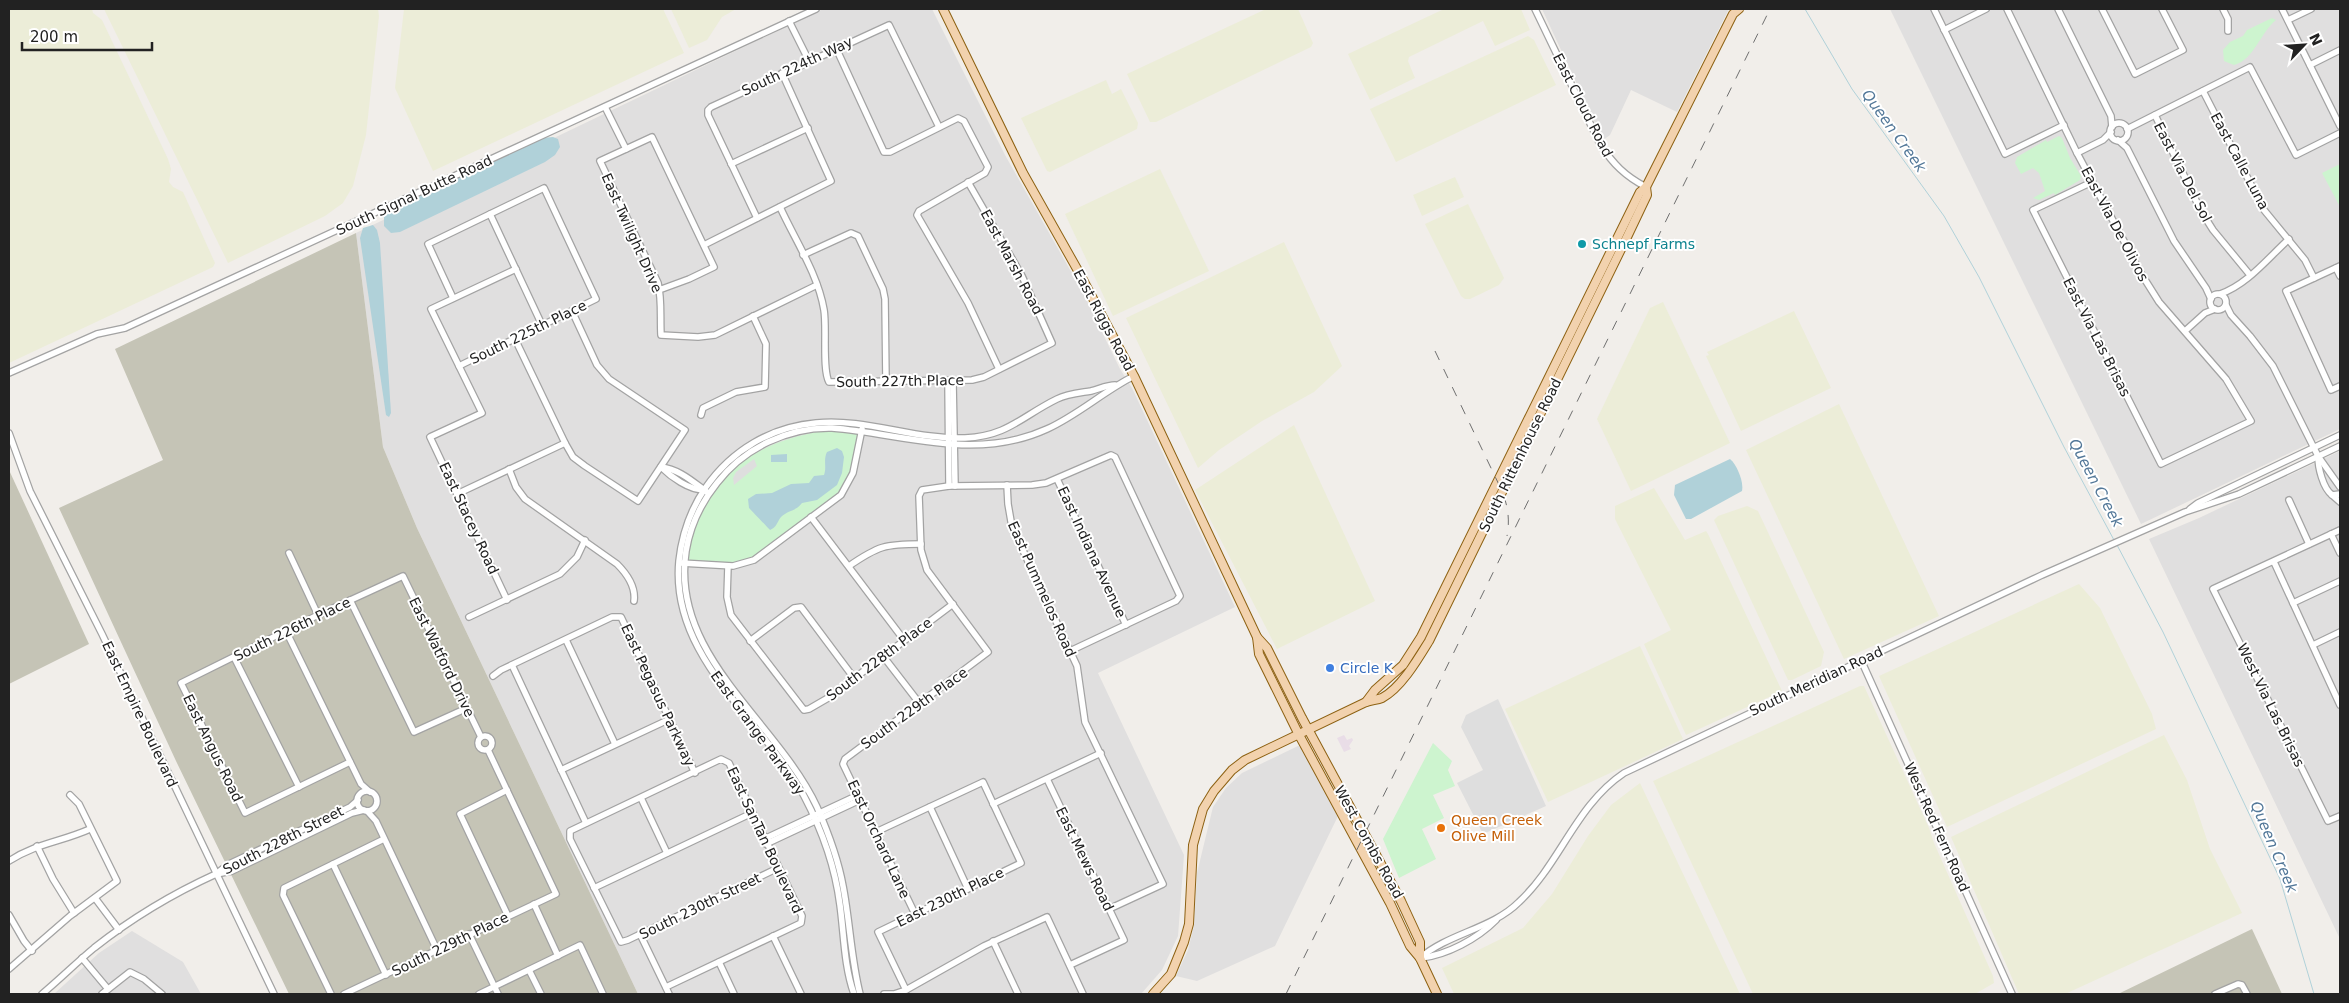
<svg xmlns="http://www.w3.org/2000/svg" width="2349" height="1003" font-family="'DejaVu Sans',sans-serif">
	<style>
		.residential { fill: #e0dfdf }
		.industrial { fill: #e9dde7 }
		.construction { fill: #c5c4b6 }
		.farmland { fill: #ecedd8 }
		.park { fill: #cdf4cf }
		.parking { fill: #dedede }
		.water { fill: #b0d1d9 }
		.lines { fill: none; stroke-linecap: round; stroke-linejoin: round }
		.stream { stroke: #b0d1d9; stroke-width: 1 }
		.minor-casing { stroke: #a3a3a3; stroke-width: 8 }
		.major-casing { stroke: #8d6112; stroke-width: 10 }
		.minor { stroke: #fff; stroke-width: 5.5 }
		.major { stroke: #f2d2ae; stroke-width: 8 }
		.rail { stroke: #707070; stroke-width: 1; stroke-dasharray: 10 10; stroke-linecap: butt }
		.culture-dot { fill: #0f9aa8; stroke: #fff; stroke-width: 2 }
		.shop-dot { fill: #3f7fe0; stroke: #fff; stroke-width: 2 }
		.food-dot { fill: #e8710a; stroke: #fff; stroke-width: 2 }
		.labels { text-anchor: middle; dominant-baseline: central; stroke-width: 4; stroke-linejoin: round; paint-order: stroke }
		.street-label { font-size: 14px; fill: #222; stroke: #fff }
		.culture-label { font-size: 14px; fill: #0d838f; stroke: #fff; text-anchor: start }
		.shop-label { font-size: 14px; fill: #366cbe; stroke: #fff; text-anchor: start }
		.food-label { font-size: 14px; fill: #c56008; stroke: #fff; text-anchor: start }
		.water-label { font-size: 15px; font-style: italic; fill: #527798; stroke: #fff }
	</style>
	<rect width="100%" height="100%" fill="#f1eeea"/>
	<!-- residential -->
	<g class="residential">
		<path d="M823,9H932L1005,155L1082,291L1120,369L1132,388L1235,607L1098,673L1184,855L1178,936L1162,970L1141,994H638L417,528L383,447L356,233Z"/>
		<path d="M1542,9H1729L1677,112L1631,90L1610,135L1603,140Z"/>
		<path d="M1890,9H2340V429L2141,524Z"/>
		<path d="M2340,451V939L2149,539L2199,518Z"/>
		<path d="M1298,746L1301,747L1338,816L1275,946L1197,981L1176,976L1188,950L1194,926L1197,873L1213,807L1226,788L1242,773Z"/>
		<path d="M132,931L183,962L201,994H54L99,953Z"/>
	</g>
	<!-- industrial -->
	<path class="industrial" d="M1344,735L1347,740L1352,738L1353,740L1349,746L1351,749L1344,752L1337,738Z"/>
	<!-- construction -->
	<g class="construction">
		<path d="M356,233L383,447L417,528L638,994H289L176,761L59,508L163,460L115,349Z"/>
		<path d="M9,470L89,644L9,684Z"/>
		<path d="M2252,929L2282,994H2118Z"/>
	</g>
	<!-- farmland -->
	<g class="farmland">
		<path d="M9,9H92L93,13L102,20L168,159L171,169L169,182L173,187L183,192L215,263L213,267L9,363Z"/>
		<path d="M104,9H378L379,16L366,135L353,186L343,203L325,216L228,263Z"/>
		<path d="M404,9H663L684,53L433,171L395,88Z"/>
		<path d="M671,9H736L722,17L707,40L689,48Z"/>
		<path d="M1266,9H1298L1313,43L1311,47L1156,122H1150L1127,74Z"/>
		<path d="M1444,9H1521L1530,30L1495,46L1483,21L1409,57L1408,61L1415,78L1370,100L1348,54Z"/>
		<path d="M1528,36L1534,40L1556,85L1396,162L1370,109Z"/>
		<path d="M1106,80L1112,94L1121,89L1138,123L1137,129L1050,172L1047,171L1021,118Z"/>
		<path d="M1160,169L1209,271L1113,316L1065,214Z"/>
		<path d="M1455,177L1464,197L1422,216L1413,195Z"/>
		<path d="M1468,204L1504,278L1499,285L1470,299H1465L1461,296L1425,224Z"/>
		<path d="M1284,242L1342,366L1314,392L1262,421L1219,450L1198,468L1126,318Z"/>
		<path d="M1663,302L1730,443L1631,491L1597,419L1650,308Z"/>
		<path d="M1794,311L1831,388L1741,431L1706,356L1709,355L1707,352Z"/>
		<path d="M1839,404L1939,616L1844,659L1746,450Z"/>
		<path d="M1294,425L1375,601L1277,649L1195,490Z"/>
		<path d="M1654,488L1685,540L1706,531L1708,534L1782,691L1686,735L1644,644L1671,630L1615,519V506Z"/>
		<path d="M1747,506L1758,511L1824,652L1821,666L1792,680H1788L1714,520L1718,516Z"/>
		<path d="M2079,584L2100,608L2152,714L2156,729L1947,827L1879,676Z"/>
		<path d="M1640,646L1683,739L1548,802L1505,709Z"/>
		<path d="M1860,686H1864L1929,828L1934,843L1993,976L1994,983L1975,994H1753L1653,781Z"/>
		<path d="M2164,735L2187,780L2210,849L2242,913L2065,994H2019L1951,837Z"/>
		<path d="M1640,783L1740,994H1454L1442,968L1523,928L1552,894L1588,836L1611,805Z"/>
	</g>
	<!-- park -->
	<g class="park">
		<path d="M2272,18L2276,20C2260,33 2254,60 2234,65L2224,61L2223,50L2230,42L2243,36L2247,30Z"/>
		<path d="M2059,136L2062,138L2070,158L2081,176L2080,180L2055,195L2054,193L2039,200L2033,198L2045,191L2039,173L2033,168L2021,174L2015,163L2017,157L2046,140L2047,142Z"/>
		<path d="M2340,164V204L2339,205L2322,173Z"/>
		<path d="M822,431L859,433L851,474L840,493L752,559L729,564L687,561C689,550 690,537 694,527C718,466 761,442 822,431Z"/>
		<path d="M1433,743L1452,761L1448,770L1455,786L1433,795L1444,818L1422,829L1436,859L1399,878L1383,839Z"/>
	</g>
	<!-- parking -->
	<g class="parking">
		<path d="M754,459L757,466L734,485L733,478L736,472Z"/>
		<path d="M1498,699L1546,806L1483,834L1457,783L1483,770L1461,727L1466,715Z"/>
	</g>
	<!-- water -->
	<g class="water">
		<path d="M553,137L558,139L560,147L555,155L545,162L400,232L391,233L384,226V217L391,210L541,138Z"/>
		<path d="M373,225L377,230L380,243L391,413L389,417L386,415L360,238L363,228Z"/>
		<path d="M837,448L842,451L844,457L842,473L837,485L817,500L802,503C795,512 788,510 781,517C777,522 777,527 770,530C769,529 752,511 749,508L748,499L756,494L772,493L791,484L809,483L814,476L824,475C827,467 823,460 827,452Z"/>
		<path d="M787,454V462H771V455Z"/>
		<path d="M1730,459C1737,465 1744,482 1742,491L1691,519H1686L1674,495L1675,485Z"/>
	</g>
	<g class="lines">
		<!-- stream -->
		<g class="stream">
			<path d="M1805,9L1852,89L1944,216L1979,277L2064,447L2114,540"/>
			<path d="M2117,545L2163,632L2280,879L2314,994"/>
		</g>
		<defs>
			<g id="minor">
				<path d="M1535,9L1600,144C1613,164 1625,176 1646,187"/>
				<path d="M1934,9L2005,154L2064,125"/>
				<path d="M2007,9L2077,153L2142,275L2159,302L2226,379L2251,421L2161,464L2033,210L2092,182"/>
				<path d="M2058,9L2111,116L2112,127"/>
				<path d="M2102,9L2135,74L2183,50L2162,9"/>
				<path d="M2223,9L2228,19V31"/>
				<path d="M2282,9L2340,126"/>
				<path d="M2288,20L2311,9"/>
				<path d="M789,21L809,61"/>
				<path d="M1944,30L1986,9"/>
				<path d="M836,48L884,152H890L958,118L964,121L988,167L985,173L919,211L917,215L968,303L999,369"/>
				<path d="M2310,65L2340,50"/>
				<path d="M2203,91L2264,210L2305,260L2314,278"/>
				<path d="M605,107L626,149"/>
				<path d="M2155,115L2201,211L2213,230L2250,275"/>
				<circle cx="2119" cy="132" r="9"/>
				<path d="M2127,129L2250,67L2296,155L2340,133"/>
				<path d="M2118,140L2127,148L2174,241L2206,288L2211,299"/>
				<path d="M2077,153L2103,140L2111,132"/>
				<path d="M731,164L808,128"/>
				<path d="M780,207C795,240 818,274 824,310C827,327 822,370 829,382L972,380L984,377L1052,343L1022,276L968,182"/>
				<path d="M490,214L542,325"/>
				<path d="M757,218L708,115V110L711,107L889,25L939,127"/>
				<path d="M704,245L831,181L782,73"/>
				<path d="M803,255L851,233L858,236L883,289L885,299L886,382"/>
				<path d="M2340,266L2286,291L2331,390L2340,386"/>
				<path d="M2336,268L2340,276"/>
				<path d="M659,290L689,279L714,267L652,137L600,161L658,283C662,300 660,317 661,335L698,337L715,335L817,285"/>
				<circle cx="2218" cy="302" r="8"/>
				<path d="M2220,294C2247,285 2268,258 2289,239"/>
				<path d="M453,298L428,244L544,188L596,299L459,366"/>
				<path d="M2226,305L2231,315L2250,336L2273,366L2318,456L2340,487"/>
				<path d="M2185,331L2205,313L2215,309"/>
				<path d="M515,339L565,443L573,457L585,466L638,501L685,430L609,379L597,365L572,311"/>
				<path d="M9,373L97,334L125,328L816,9"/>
				<path d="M948,382L949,486"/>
				<path d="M953,382L955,486"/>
				<path d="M701,415L703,408L736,392L765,387L766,344L753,316"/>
				<path d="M9,433L30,491L102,634L274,994"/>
				<path d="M2318,456C2318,468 2323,488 2332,495L2340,494"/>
				<path d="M661,467C679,469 693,482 707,492"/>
				<path d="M661,467C671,477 689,490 704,490"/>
				<path d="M509,469L516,487L525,499L617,564C627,574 636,586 634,601"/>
				<path d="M1057,479L1126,625"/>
				<path d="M1007,485L1008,504L1012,527L1077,666L1085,722L1163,884L1109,909"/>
				<path d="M457,494L565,443"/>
				<path d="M2332,495L2340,502"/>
				<path d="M2289,500L2309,544"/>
				<path d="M2190,509L2198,503L2340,435"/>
				<path d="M811,517L904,640"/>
				<path d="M2340,530L2213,589L2328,821L2340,816"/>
				<path d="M2331,534L2340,553"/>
				<path d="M289,553L318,615"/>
				<path d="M2274,562L2340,705"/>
				<path d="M681,563L733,566L754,560L841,495L853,473L862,429"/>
				<path d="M728,566L727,597L731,615L804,710L809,709L828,698L953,604"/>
				<path d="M849,566C878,546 885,544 921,544"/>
				<path d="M350,600L414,732L467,708"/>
				<path d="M507,600L430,437L482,413L431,309L516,269"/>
				<path d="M2293,603L2340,581"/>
				<path d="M469,617L560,574L577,557L585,540"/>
				<path d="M286,631L361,784L370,792"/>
				<path d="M566,640L615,744"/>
				<path d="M750,641L794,608L801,607L854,678"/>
				<path d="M2313,645L2340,632"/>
				<path d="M883,656L920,704"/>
				<path d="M234,657L299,787"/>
				<path d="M1861,660L2012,994"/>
				<path d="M512,665L586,823"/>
				<path d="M493,676L501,670L612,617H621L695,773"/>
				<circle cx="485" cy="743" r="7"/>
				<path d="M350,762L245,813L181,683L318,615L403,576L481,737"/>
				<path d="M561,770L670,719"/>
				<path d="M1047,779L1124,940L1070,965"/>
				<path d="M507,790L460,814L508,916"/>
				<circle cx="367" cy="801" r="10"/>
				<path d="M641,798L667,853"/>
				<path d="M358,800L350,807L229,864L216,874L232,871L352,813L364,810"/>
				<path d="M993,804L1101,753"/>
				<path d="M930,807L968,889"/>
				<path d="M367,811L376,821L437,950"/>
				<path d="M876,832L983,782L1021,863L878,932L906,990"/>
				<path d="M764,839L858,795"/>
				<path d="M766,844L860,800"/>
				<path d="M37,846L53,879L74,913"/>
				<path d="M9,861C37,843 61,842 90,829"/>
				<path d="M333,864L386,975"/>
				<path d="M594,888L752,813"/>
				<path d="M95,898L119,930"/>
				<path d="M534,904L558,956"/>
				<path d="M915,914L843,764L845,759L988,652L927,570L921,550L919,496L922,490L949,486L1032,485L1046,483L1111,455L1115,457L1180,596L1176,601L1070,651"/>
				<path d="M9,915L24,941L32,951"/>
				<path d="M469,934L498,994"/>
				<path d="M640,934L669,994"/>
				<path d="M773,936L801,994"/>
				<path d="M993,941L1018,994"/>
				<path d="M82,958L108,989"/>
				<path d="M1420,958C1449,933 1492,929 1519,902C1560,864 1576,805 1624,773L2042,575L2185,512L2239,494L2340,446"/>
				<path d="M1421,958C1447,955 1477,939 1496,920"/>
				<path d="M719,962L734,994"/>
				<path d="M9,969L70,916L117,881L79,804L70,795"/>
				<path d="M529,970L541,994"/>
				<path d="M666,987L801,923L802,916L729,763L721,759L570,831V839L621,942L628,940L778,868"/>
				<path d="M42,994C60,979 76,963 94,948C132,918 172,894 216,874"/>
				<path d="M102,994L130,972L144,979L162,994"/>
				<path d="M331,994L283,895L284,888L384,839"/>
				<path d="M344,994L556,894L488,750"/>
				<path d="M479,994L580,945L603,994"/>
				<path d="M854,994C844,966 844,934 840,905C835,866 822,830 804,796C763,719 670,658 679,561C682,534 690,510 706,487C732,450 771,427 816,423C866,418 915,440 965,438C1008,436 1022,416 1057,399C1067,394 1079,393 1091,391C1099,389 1107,385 1115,385"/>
				<path d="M860,994C851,959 850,922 843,886C838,858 828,832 817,807C777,721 670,656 686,551C690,526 701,503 717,483C744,448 788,427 832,428C905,434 975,462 1047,429C1078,415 1104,391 1134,376"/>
				<path d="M884,994H894L906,990L984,946L1047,917L1083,994"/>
				<path d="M2215,994L2238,984L2242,985L2247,994"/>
			</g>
			<g id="major">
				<path d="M943,9L1023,173L1081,276L1134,376L1257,637L1267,648L1302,718L1401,901L1420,942V958"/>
				<path d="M1257,637L1259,654L1298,733L1390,903L1410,946L1420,958L1437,994"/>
				<path d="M1366,702L1375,690L1403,665L1421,637L1640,192L1646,187L1733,14L1739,9"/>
				<path d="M1153,994L1171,974L1184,942L1189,924L1193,845L1203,809L1214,791L1232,770L1245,760L1366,702C1371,700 1377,700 1382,698C1401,688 1418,659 1429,641L1628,235L1647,195L1646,187"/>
			</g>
		</defs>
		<!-- minor casing -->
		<use href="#minor" class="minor-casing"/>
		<!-- major casing -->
		<use href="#major" class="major-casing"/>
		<!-- minor -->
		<use href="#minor" class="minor"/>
		<!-- major -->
		<use href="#major" class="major"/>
		<!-- rail -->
		<g class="rail">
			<path d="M1435,351L1502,491C1508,506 1510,520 1507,536"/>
			<path d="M1286,994L1770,9"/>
		</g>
	</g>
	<!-- markers -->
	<circle class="culture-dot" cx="1582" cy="244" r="5"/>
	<circle class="shop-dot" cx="1330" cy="668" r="5"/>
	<circle class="food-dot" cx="1441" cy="828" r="5"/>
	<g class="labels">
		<!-- street labels -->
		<g class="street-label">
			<text transform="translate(797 66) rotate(-25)">South 224th Way</text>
			<text transform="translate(1583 105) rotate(63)">East Cloud Road</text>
			<text transform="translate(2240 161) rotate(62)">East Calle Luna</text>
			<text transform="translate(2183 172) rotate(63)">East Via Del Sol</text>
			<text transform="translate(414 195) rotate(-25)">South Signal Butte Road</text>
			<text transform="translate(2115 224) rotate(62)">East Via De Olivos</text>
			<text transform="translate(632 233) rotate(66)">East Twilight Drive</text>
			<text transform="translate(1012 262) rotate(62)">East Marsh Road</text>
			<text transform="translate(1104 320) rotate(62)">East Riggs Road</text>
			<text transform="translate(528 332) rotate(-26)">South 225th Place</text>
			<text transform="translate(2097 337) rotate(63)">East Via Las Brisas</text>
			<text transform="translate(900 381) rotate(-1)">South 227th Place</text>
			<text transform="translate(1520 455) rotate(-64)">South Rittenhouse Road</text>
			<text transform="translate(469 518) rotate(65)">East Stacey Road</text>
			<text transform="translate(1092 552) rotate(65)">East Indiana Avenue</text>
			<text transform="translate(1042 589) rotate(66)">East Pummelos Road</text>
			<text transform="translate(292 629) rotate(-26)">South 226th Place</text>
			<text transform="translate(442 657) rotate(64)">East Watford Drive</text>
			<text transform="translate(879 659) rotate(-37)">South 228th Place</text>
			<text transform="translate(1816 681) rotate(-25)">South Meridian Road</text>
			<text transform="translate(658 695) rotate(65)">East Pegasus Parkway</text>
			<text transform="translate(2271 705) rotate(64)">West Via Las Brisas</text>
			<text transform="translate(914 708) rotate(-36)">South 229th Place</text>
			<text transform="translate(140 714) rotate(65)">East Empire Boulevard</text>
			<text transform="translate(758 733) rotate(54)">East Grange Parkway</text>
			<text transform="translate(213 748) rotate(64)">East Angus Road</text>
			<text transform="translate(1937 827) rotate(66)">West Red Fern Road</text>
			<text transform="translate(879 839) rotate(65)">East Orchard Lane</text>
			<text transform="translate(283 840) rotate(-27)">South 228th Street</text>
			<text transform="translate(765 840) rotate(65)">East SanTan Boulevard</text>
			<text transform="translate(1369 842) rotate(61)">West Combs Road</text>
			<text transform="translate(1085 859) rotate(64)">East Mews Road</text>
			<text transform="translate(950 897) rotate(-26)">East 230th Place</text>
			<text transform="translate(700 906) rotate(-26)">South 230th Street</text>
			<text transform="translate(450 944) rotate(-26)">South 229th Place</text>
		</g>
		<!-- culture labels -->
		<g class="culture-label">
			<text x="1592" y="244">Schnepf Farms</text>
		</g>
		<!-- shop labels -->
		<g class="shop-label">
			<text x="1340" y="668">Circle K</text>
		</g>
		<!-- food labels -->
		<g class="food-label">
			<text x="1451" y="820">Queen Creek<tspan x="1451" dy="16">Olive Mill</tspan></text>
		</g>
		<!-- water labels -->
		<g class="water-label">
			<text transform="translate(1894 131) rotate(54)">Queen Creek</text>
			<text transform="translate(2096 483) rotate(62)">Queen Creek</text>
			<text transform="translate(2274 847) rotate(67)">Queen Creek</text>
		</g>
	</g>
	<!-- border -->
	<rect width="2349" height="1003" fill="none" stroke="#222222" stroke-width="20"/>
	<!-- north arrow -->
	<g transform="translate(2304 45) rotate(65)" stroke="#ffffff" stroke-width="4" paint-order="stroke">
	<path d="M0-4L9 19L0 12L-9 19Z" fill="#222222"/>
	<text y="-8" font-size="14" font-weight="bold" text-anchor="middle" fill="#222222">N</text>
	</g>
	<!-- scale -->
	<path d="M22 42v8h130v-8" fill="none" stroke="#222222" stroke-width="2.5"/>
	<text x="30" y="42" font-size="15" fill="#222222" stroke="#ffffff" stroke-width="4" paint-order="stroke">200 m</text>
</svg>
